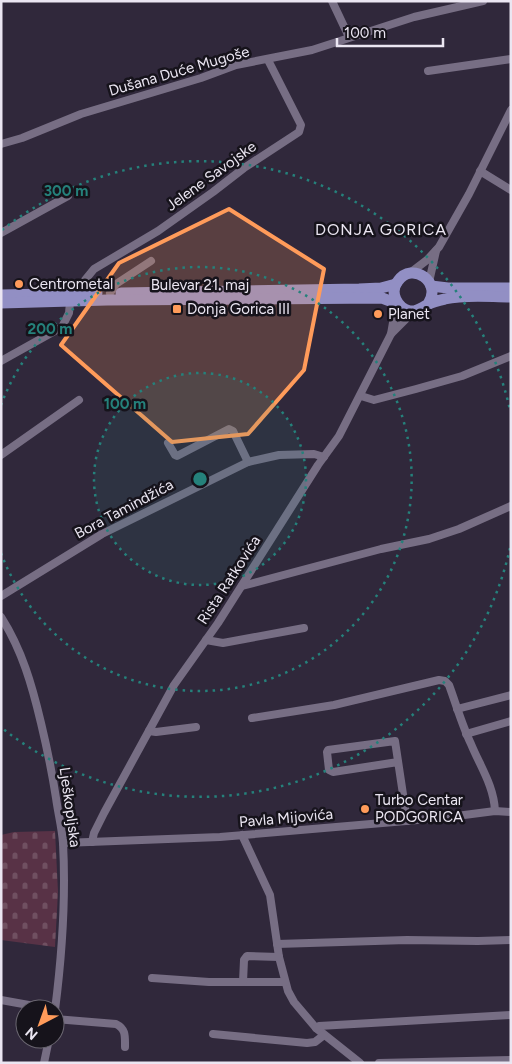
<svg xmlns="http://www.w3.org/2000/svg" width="512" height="1064" font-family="Figtree,sans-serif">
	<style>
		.cemetery { fill: url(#cemetery-stones) }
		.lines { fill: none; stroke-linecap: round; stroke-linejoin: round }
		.minor { stroke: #776e84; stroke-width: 8 }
		.primary { stroke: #928fc4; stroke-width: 11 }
		.marked { fill: #ff9b5a; fill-opacity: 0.2; stroke: #ff9b5a; stroke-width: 4; stroke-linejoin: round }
		.ring { fill: none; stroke: #25817b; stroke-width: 2.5; stroke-dasharray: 2.5 5 }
		.poi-dot { fill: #ff9b5a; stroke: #16131b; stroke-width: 2 }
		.labels { text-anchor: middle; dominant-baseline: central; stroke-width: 5; stroke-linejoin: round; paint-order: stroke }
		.street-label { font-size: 15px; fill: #ebe6f2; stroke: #16131b }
		.poi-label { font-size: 15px; fill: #ebe6f2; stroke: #16131b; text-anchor: start }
		.neighbourhood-label { font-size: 16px; letter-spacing: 1px; fill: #ebe6f2; stroke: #16131b }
		.centre { fill: #25817b; stroke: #16131b; stroke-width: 2.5 }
		.ring-label { font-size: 15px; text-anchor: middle; font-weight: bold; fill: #25817b; stroke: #16131b; stroke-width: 5; stroke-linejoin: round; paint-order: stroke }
	</style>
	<defs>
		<pattern id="cemetery-stones" width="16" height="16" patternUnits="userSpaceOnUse" patternTransform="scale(1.25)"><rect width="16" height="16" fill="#583246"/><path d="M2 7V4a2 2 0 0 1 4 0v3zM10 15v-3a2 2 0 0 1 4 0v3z" fill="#705061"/></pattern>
	</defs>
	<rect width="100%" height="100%" fill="#30283b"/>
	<!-- cemetery -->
	<path class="cemetery" d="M55,831L58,892L55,947L1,940V835L14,832Z"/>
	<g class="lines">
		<!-- minor -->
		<g class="minor">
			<path d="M332,1L349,37"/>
			<path d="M428,71L511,59"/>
			<path d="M1,144L22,138L81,114L201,78L236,65L312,50L414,17L483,1"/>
			<path d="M480,171L511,190"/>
			<path d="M1,233L68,196"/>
			<path d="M410,273L427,260L439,247L469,194L511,110"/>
			<path d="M429,282L436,251"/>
			<path d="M84,293L85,280L94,269L158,231L213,192L244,168L299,132L301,125L268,60"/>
			<path d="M110,293L116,284L151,261"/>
			<path d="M391,334L414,311"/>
			<path d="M1,361L62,327L69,313L70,302"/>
			<path d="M361,396L374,400L416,389L462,376L511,356"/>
			<path d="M168,443L175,455L177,456L229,429L233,431L248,462"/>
			<path d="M1,455L79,400"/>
			<path d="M242,586L381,549L429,539L459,529L511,506"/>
			<path d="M1,596L102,534L248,462L279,455L314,454L324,457"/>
			<path d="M1,617C22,650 32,685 41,723C47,748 52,772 56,798C58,813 62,828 63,843C66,898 62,955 55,1010"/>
			<path d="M206,640L223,643L304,628"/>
			<path d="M457,709L511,695"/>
			<path d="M252,718L334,705L439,680L445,681L449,685C456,704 462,725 471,744C480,766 494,786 495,811"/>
			<path d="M149,731L156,732L196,727"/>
			<path d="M466,734L511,721"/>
			<path d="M398,762L333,772L329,770L327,752L328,750L395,741L407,821"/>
			<path d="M242,835L270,895L279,957L288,991L294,1002L316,1028L360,1063"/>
			<path d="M92,842L94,833L104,813L174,685L218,623L318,465L339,436L391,334L394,317L399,305"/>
			<path d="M63,843L220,837L441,818L495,811L511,812"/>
			<path d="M277,944L407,940L478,941L511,940"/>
			<path d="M152,978L209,982H285"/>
			<path d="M243,982L244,960L247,956L279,957"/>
			<path d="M1,1000L51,1009"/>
			<path d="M55,1019L116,1024C126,1029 125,1036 125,1047"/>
			<path d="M316,1028L319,1026L511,1015"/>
			<path d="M213,1034L307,1043L315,1042L324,1035"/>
			<path d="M44,1063L49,1039"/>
			<path d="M379,1063L511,1060"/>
		</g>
		<!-- primary -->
		<g class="primary">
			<path d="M431,286L448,288H511"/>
			<path d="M121,293L359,289L381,288L396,284"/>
			<path d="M1,295L97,293"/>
			<path d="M1,303L107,300L382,298L398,304"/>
			<path d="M428,304C443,282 412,261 398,281C389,292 397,308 410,311C417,312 421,308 427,305C432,302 440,300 445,299C466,294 490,297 511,297"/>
		</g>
	</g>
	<!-- marked area -->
	<path class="marked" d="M229,209L324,269L304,370L248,434L172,442L61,345L119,263Z"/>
	<!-- distance rings -->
	<circle cx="200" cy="479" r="106" fill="#25817b" fill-opacity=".12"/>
	<g class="ring">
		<circle cx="200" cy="479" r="106"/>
		<path d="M1 405A212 212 0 1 1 1 553"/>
		<path d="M510 548A318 318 0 0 1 2 728M2 230A318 318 0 0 1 510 410"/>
	</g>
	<!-- markers -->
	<g class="poi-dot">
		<circle cx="19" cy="284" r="5"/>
		<rect x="172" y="304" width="10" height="10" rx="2.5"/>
		<circle cx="378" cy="314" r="5"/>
		<circle cx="365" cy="809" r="5"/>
	</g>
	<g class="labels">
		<!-- street labels -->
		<g class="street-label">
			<text transform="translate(179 71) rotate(-16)">Dušana Duće Mugoše</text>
			<text transform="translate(211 176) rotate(-36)">Jelene Savojske</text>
			<text x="200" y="285">Bulevar 21. maj</text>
			<text transform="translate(124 509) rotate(-28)">Bora Tamindžića</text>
			<text transform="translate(229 580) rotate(-57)">Rista Ratkovića</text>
			<text transform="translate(70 807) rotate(82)">Lješkopljska</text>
			<text transform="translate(286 818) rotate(-5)">Pavla Mijovića</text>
		</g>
		<!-- poi labels -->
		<g class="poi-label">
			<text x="29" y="284">Centrometal</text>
			<text x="187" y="309">Donja Gorica III</text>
			<text x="388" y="314">Planet</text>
			<text x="375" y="800">Turbo Centar<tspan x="375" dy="17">PODGORICA</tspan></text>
		</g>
		<!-- neighbourhood labels -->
		<g class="neighbourhood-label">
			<text x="381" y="229">DONJA GORICA</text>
		</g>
	</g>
	<circle cx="200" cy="479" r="8" class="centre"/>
	<g class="ring-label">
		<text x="66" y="196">300 m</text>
		<text x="50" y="334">200 m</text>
		<text x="125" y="409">100 m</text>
	</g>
	<!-- border -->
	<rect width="512" height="1064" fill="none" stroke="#ebe6f2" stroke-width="5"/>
	<!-- north arrow -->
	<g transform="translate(40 1024) rotate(221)"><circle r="24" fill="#16131b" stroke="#6b6771"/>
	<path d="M0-4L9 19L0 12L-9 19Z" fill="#ff9b5a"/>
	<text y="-8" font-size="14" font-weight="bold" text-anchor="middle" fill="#ebe6f2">N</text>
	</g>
	<!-- scale -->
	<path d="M337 38v8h106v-8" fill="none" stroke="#ebe6f2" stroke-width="2.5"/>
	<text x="344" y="38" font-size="15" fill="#ebe6f2" stroke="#16131b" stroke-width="4" paint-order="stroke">100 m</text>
</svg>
